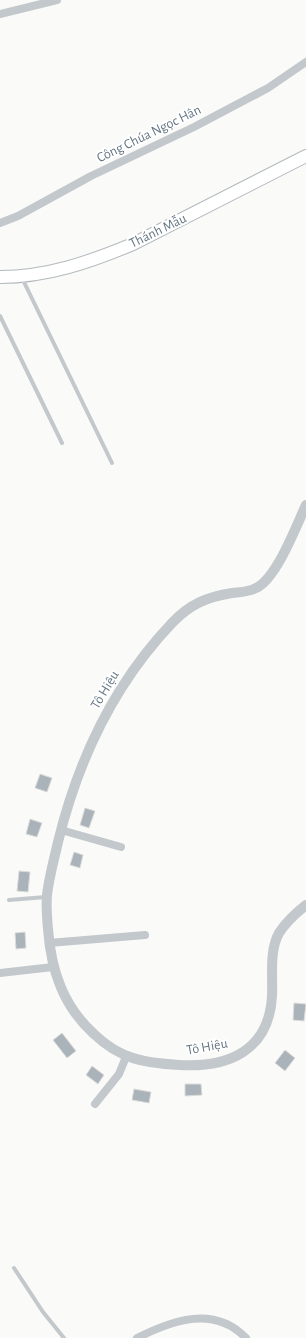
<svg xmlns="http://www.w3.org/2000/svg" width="306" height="1338" font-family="'Alegreya Sans',sans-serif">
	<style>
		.building { fill: #aab3b9; stroke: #dcdcda }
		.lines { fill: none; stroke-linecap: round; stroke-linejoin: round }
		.secondary-casing { stroke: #b3babf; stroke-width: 14 }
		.service { stroke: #c3c8cc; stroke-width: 4 }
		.minor { stroke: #c3c8cc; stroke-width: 8 }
		.tertiary { stroke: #c3c8cc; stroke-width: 10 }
		.secondary { stroke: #fff; stroke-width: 12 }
		.labels { text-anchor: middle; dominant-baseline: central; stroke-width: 4; stroke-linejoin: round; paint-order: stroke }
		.street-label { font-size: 14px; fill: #657683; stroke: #fff }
	</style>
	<rect width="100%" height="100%" fill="#fafaf8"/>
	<!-- building -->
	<g class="building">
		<path d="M40,774L52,778L47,792L35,788Z"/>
		<path d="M85,808L95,811L89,828L80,825Z"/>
		<path d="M30,819L42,823L37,837L26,834Z"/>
		<path d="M74,852L83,855L80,868L70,865Z"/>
		<path d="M19,871L30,872L28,892L17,891Z"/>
		<path d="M25,932L26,948L16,949L15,933Z"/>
		<path d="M294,1003L306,1004L304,1021L293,1020Z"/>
		<path d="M62,1033L76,1051L67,1058L53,1040Z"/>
		<path d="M285,1050L295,1058L285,1071L275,1063Z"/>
		<path d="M92,1066L104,1075L98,1084L86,1075Z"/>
		<path d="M185,1084H201L202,1095L185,1096Z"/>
		<path d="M134,1089L151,1092L149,1103L132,1100Z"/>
	</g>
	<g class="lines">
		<defs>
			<path id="secondary" d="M0,277C47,277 90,262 133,244L306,156"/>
		</defs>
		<!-- secondary casing -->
		<use href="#secondary" class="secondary-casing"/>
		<!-- service -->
		<g class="service">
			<path d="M22,278L112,463"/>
			<path d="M0,316L62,443"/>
			<path d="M9,900L46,897"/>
			<path d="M14,1268L43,1312L64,1338"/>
		</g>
		<!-- minor -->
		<g class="minor">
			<path d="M0,14L57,0"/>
			<path d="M0,223L18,216L91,176L194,127L268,88L306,62"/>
			<path d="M61,830L121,847"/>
			<path d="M49,943L145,935"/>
			<path d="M0,973L53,967"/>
			<path d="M95,1104L119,1074L126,1057"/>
			<path d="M137,1338C173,1320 214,1305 246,1338"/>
		</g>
		<!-- tertiary -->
		<path class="tertiary" d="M306,505C296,526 277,578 256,588C249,592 240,592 232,593C207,597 190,604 172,623C114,684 78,760 58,842C54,860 49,877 47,895C46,906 47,918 48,929C51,970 63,1006 94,1034C120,1059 144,1063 179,1065C228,1068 269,1051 272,996C273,976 269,951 279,933C286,922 296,913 306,905"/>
		<!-- secondary -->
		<use href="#secondary" class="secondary"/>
	</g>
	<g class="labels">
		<!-- street labels -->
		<g class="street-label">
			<text transform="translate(149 134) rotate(-26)">Công Chúa Ngọc Hân</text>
			<text transform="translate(158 231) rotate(-26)">Thánh Mẫu</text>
			<text transform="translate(105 690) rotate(-59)">Tô Hiệu</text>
			<text transform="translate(207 1047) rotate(-10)">Tô Hiệu</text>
		</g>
	</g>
</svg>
